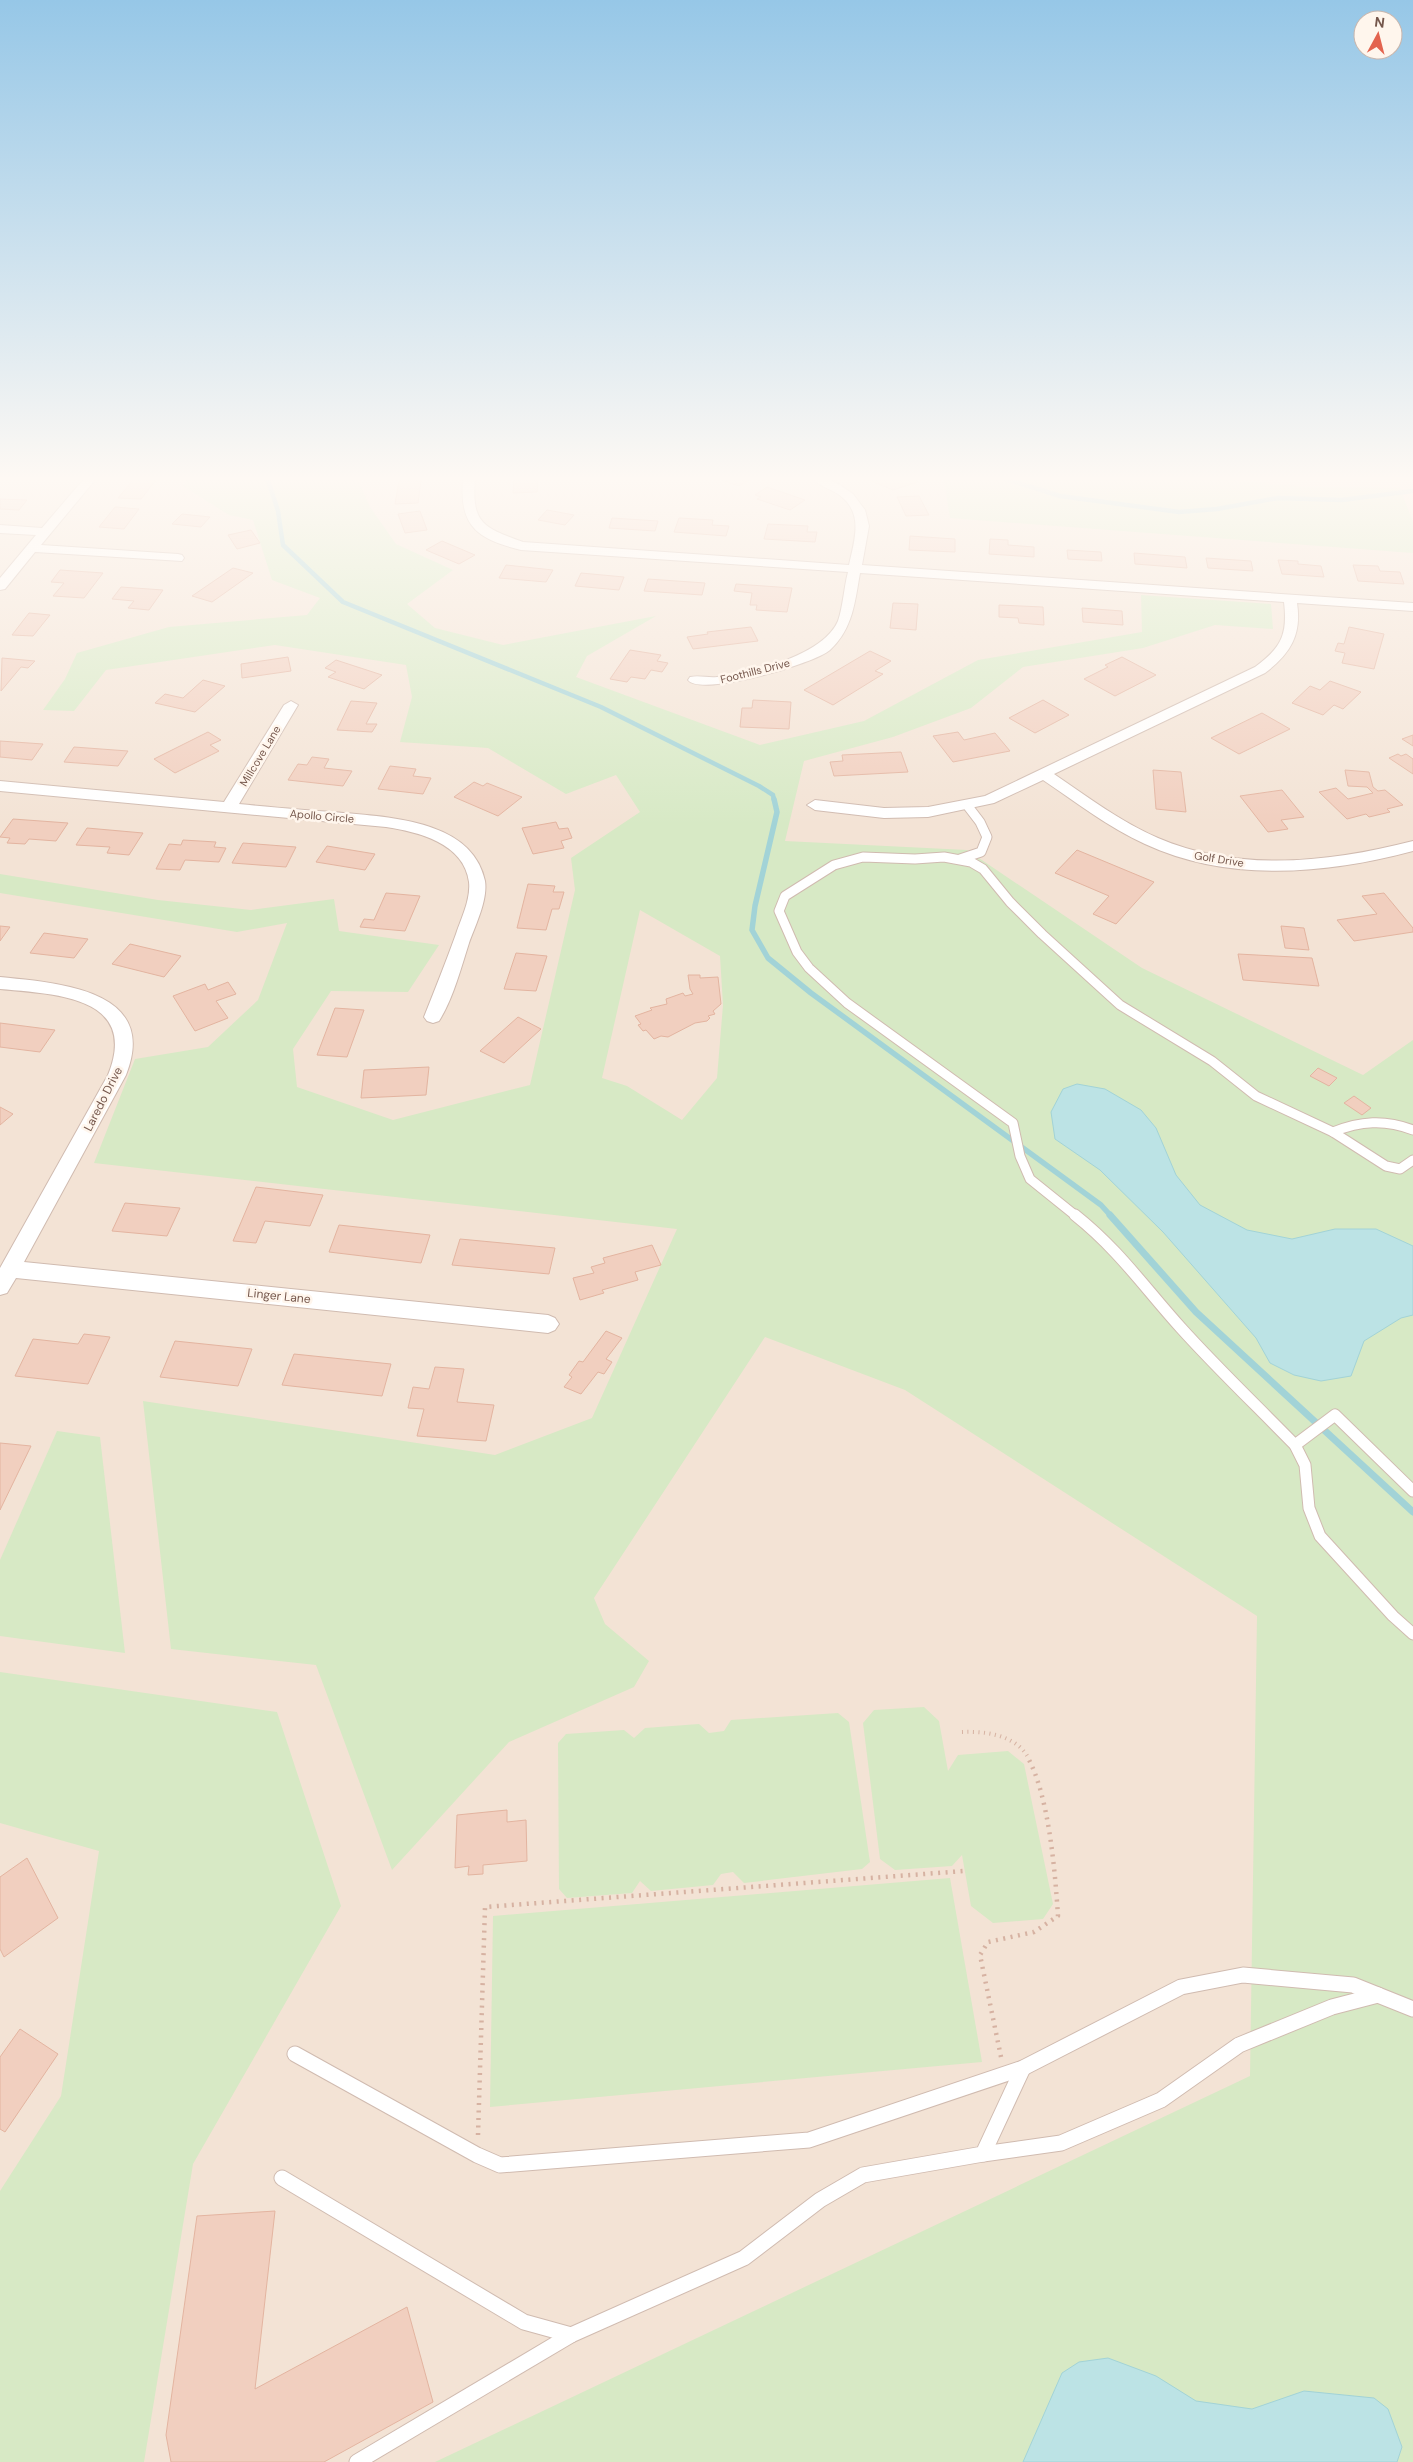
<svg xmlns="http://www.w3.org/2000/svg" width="1413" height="2462" font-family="'DM Sans',sans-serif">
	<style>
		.residential { fill: #f3e3d5 }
		.green { fill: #d7e9c5; fill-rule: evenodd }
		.water { fill: #bce3e5; stroke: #a2d3d7 }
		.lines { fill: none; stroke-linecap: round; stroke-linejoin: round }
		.stream-far2 { stroke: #a2d3d7; stroke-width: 4.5 }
		.stream-far1 { stroke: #a2d3d7; stroke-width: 5.5 }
		.stream { stroke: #a2d3d7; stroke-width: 7 }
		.building { fill: #f1cfbf; stroke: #e3b4a0 }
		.lane-far2-casing { stroke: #d0bbb0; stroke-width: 11 }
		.lane-far1-casing { stroke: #d0bbb0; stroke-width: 13 }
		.lane-casing { stroke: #d0bbb0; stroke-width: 17 }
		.street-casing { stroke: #d0bbb0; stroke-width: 2 }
		.path-far1 { stroke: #d6b2a2; stroke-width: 4; stroke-dasharray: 1 4.5; stroke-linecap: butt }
		.path { stroke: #d6b2a2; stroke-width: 4.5; stroke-dasharray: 2 5.5; stroke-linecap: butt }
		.lane-far2 { stroke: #fff; stroke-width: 9 }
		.lane-far1 { stroke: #fff; stroke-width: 11 }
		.lane { stroke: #fff; stroke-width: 15 }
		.street { fill: #fff; fill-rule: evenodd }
		.labels { text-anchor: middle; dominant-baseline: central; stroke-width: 5; stroke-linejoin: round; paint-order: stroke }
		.far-street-label { font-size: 11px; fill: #75574c; stroke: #fff6ed }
		.street-label { font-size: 12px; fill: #75574c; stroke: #fff6ed }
	</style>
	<rect width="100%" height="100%" fill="#fcf2e7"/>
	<!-- residential -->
	<rect class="residential" x="0" y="480" width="1413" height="1982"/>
	<!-- green -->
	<g class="green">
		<path d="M187,480H358L370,507L396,544L453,570L407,604L435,628L503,645L656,616L587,656L576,677L760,745L864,721L978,660L1142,632L1141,595L1271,604L1273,629L1215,625L1143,648L1023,667L971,708L893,737L804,761L785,841L967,850L1142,968L1363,1075L1413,1040V2462H435L1250,2076L1257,1616L905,1390L765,1337L594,1598L605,1624L649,1661L634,1687L509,1742L392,1870L316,1665L171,1649L143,1401L495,1455L592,1418L677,1229L94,1163L135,1059L208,1047L258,1000L287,923L237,932L0,893V874L158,900L251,910L334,899L339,931L439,945L408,992L331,991L293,1049L297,1087L393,1120L530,1085L575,890L571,858L640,812L616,775L566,794L488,748L400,742L412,697L406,665L275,645L106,670L74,711L43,710L65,679L77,653L169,627L307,615L320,598L272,580L253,520L229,515L183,486ZM640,910L720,956L723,1005L717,1078L682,1120L627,1086L602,1078Z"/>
		<path d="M944,480H1227L1308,487L1400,488L1413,522V553L950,518Z"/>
		<path d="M57,1431L100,1437L125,1653L0,1636V1560Z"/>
		<path d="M0,1672L277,1712L341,1906L193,2164L144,2462H0V2191L61,2096L99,1851L0,1823Z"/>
		<path d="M924,1707L939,1721L948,1771L958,1755L1008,1751L1024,1764L1053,1904L1043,1919L993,1923L971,1906L962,1855L952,1866L895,1870L880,1859L863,1723L874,1710Z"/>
		<path d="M838,1713L849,1722L870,1862L862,1869L744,1883L733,1872L721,1874L713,1885L651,1891L640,1881L632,1893L567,1898L559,1889L558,1743L566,1734L624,1730L634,1738L645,1728L699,1724L709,1733L724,1731L731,1720Z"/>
		<path d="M950,1878L982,2062L490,2107L493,1916Z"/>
	</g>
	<!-- water -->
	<g class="water">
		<path d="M1077,1084L1105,1089L1141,1110L1156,1128L1176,1175L1200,1205L1247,1230L1292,1239L1335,1229H1376L1413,1246V1315L1401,1318L1364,1341L1351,1376L1321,1381L1294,1375L1270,1363L1256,1338L1163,1232L1100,1170L1055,1139L1051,1112L1063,1089Z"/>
		<path d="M1108,2358L1156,2376L1196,2401L1252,2409L1304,2391L1374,2398L1388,2409L1402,2447L1397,2462H1023L1062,2373L1079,2362Z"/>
	</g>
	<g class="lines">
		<!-- stream-far2 -->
		<g class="stream-far2">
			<path d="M268,480L278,511L283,545L343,602L601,707L759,786L773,795L774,800"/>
			<path d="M1009,480L1060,496L1179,512L1217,509L1278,498L1342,500L1413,491"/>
		</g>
		<!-- stream-far1 -->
		<path class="stream-far1" d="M774,799L777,812L755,906L752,930L768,958L811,993L1101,1205L1111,1216"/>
		<!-- stream -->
		<path class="stream" d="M1110,1215L1196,1312L1413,1512"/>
	</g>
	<!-- building -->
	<g class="building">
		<path d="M133,480H156L141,499L118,498Z"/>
		<path d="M514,480H538L537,492L513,493Z"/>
		<path d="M721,480H749L739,486Z"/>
		<path d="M869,480H916L918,482L893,490Z"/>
		<path d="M399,481H421L418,503L395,504Z"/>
		<path d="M767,487L805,500L790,510L757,499L761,497L755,495Z"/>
		<path d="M919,496L929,515L906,516L897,497Z"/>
		<path d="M0,499L27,500L19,510L0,509Z"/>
		<path d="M115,507L139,509L124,529L99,527Z"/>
		<path d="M547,510L574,515L565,525L538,520Z"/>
		<path d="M420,511L427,530L405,533L398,514Z"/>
		<path d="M182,514L210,517L201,527L172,524Z"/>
		<path d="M612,518L658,521L655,531L609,528Z"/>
		<path d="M679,518L713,520L712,525L729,526L726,536L674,532Z"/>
		<path d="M768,524L808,526L807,532H817L815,542L764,539Z"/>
		<path d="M251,530L260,543L237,549L228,535Z"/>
		<path d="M910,536L955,539V552L909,550Z"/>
		<path d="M990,539L1008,540V545L1034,547V557L989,554Z"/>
		<path d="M442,541L475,555L459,564L426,550Z"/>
		<path d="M1067,550L1101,552L1102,561L1068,559Z"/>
		<path d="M1134,553L1185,557L1187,568L1135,564Z"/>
		<path d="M1206,558L1251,561L1253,571L1208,568Z"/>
		<path d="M1278,560L1298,561V564L1321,566L1324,577L1282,574Z"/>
		<path d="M506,565L553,570L546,582L499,578Z"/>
		<path d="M1353,565L1378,566L1380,571L1400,572L1404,584L1358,581Z"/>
		<path d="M233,568L253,573L212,602L192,596Z"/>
		<path d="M60,570L103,573L84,598L53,596L64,583L51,582Z"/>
		<path d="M581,573L624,577L619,590L575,586Z"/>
		<path d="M648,579L705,583L702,595L644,591Z"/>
		<path d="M736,584L792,588L787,612L756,610L757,605H750L752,593L734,591Z"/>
		<path d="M121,587L163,590L149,610L128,608L134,601L112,599Z"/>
		<path d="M893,603L918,604L916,630L890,628Z"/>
		<path d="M999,605L1043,607L1044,625L1019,623L1018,618L999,617Z"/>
		<path d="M1082,608L1122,611L1123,625L1083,622Z"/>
		<path d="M29,613L50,615L33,636L12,635Z"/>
		<path d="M751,627L758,641L693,649L687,637L708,634L707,632Z"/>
		<path d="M1349,627L1384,634L1374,669L1342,663L1345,653L1335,651L1338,643L1344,644Z"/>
		<path d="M630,650L661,655L657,661L668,663L662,672L651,670L645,679L631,677L627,682L610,679Z"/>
		<path d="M870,651L891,661L875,671L883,674L833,705L804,690Z"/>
		<path d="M288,657L291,671L242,678L241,664Z"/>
		<path d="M1122,657L1156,675L1115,696L1084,679L1108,667L1105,665Z"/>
		<path d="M2,658L35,661L28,668L21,667L1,691Z"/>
		<path d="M336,660L382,675L364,689L328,677L336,672L325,668Z"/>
		<path d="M203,680L225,686L195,712L155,703L165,694L183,698Z"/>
		<path d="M1330,681L1361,692L1343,709L1334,705L1323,715L1292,703L1310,686L1320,690Z"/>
		<path d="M753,700L791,702L789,729L740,727L742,708H752Z"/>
		<path d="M1043,700L1069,715L1035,733L1009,718Z"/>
		<path d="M351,701L377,703L366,724H377L372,732L337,730Z"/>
		<path d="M1262,713L1290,729L1239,754L1211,738Z"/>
		<path d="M208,732L221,740L210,745L219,751L175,773L154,759Z"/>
		<path d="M958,732L964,740L995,733L1010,751L953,762L933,736Z"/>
		<path d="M1413,735V746L1402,739Z"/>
		<path d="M0,741L43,744L32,760L0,757Z"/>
		<path d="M74,747L128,751L118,766L64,762Z"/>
		<path d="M901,752L908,772L834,776L830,762L843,761L842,755Z"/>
		<path d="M1398,754L1401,756L1406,754L1413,759V774L1389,758Z"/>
		<path d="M312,757L329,759L324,768L352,771L343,786L288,780L298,764L307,765Z"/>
		<path d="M390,766L416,769L413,776L431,778L423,794L378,789Z"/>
		<path d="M1153,770L1181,772L1186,812L1156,809Z"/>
		<path d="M1345,770L1369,772L1373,787L1378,791L1385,790L1403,805L1387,809L1390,812L1369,817L1366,814L1347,819L1319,792L1336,788L1348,799L1373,793L1367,787L1348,786Z"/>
		<path d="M474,782L483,786L487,783L522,797L498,816L454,797Z"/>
		<path d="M1282,790L1304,817L1281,820L1288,829L1268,832L1240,796Z"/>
		<path d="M13,819L68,823L56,841L29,839L25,844L7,843L10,838L0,837Z"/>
		<path d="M556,822L559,829L568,828L572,838L561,841L564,848L533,854L522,828Z"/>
		<path d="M87,828L143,833L129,855L107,853L110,847L76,845Z"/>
		<path d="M183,840L216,842L214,847L226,848L219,862L185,860L180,870L156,869L169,844L181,845Z"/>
		<path d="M243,843L296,847L286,867L232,863Z"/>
		<path d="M327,846L375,854L365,870L316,862Z"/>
		<path d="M1077,850L1154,882L1116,924L1093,914L1109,896L1055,873Z"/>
		<path d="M528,884L555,886L553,892H564L559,909H552L546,930L517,928Z"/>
		<path d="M386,893L420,896L405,931L360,927L364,919L374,920Z"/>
		<path d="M1384,893L1413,928V932L1354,941L1337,920L1377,914L1362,896Z"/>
		<path d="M0,926L10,927L0,941Z"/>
		<path d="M1281,926L1304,928L1309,950L1285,948Z"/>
		<path d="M44,933L88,939L74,958L30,953Z"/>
		<path d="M130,944L181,956L164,977L112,964Z"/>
		<path d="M516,953L547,956L536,991L504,989Z"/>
		<path d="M1238,954L1312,958L1319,986L1243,980Z"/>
		<path d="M688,975H700V978L718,977L721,1004L713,1011L715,1014L708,1016L710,1018L707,1021L695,1023L668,1037L661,1036L654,1039L646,1030L643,1031L638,1025L641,1024L635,1016L652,1010L650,1008L667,1004L666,999L683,993L685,996L693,994L690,989Z"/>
		<path d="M228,982L236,994L216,1001L228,1018L195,1031L173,996L205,984L208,990Z"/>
		<path d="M335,1008L364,1010L347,1057L317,1055Z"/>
		<path d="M518,1017L541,1029L504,1063L480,1051Z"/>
		<path d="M0,1023L55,1030L40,1052L0,1047Z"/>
		<path d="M429,1067L426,1095L361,1098L364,1070Z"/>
		<path d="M1318,1068L1337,1078L1329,1086L1310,1076Z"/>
		<path d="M1354,1096L1371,1108L1362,1115L1344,1103Z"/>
		<path d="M0,1107L13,1114L0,1125Z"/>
		<path d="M256,1187L323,1195L310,1226L265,1221L256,1243L233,1241Z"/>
		<path d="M125,1203L180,1208L167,1236L112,1231Z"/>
		<path d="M339,1225L430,1235L421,1263L329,1252Z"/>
		<path d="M460,1239L555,1248L549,1274L452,1265Z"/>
		<path d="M652,1245L661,1265L635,1272L638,1280L602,1290L604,1293L580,1300L573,1278L594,1273L591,1267L605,1263L603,1258Z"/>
		<path d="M606,1331L622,1338L606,1359L612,1362L604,1374L598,1372L581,1394L564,1387L572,1377L569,1375L579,1361L583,1362Z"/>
		<path d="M84,1334L110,1337L88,1384L15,1376L33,1339L78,1344Z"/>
		<path d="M175,1341L252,1349L238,1386L160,1377Z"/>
		<path d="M294,1354L391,1364L382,1396L282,1385Z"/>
		<path d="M435,1367L464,1369L457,1402L494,1405L486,1441L417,1436L424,1409L408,1408L413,1387L429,1389Z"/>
		<path d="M0,1443L31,1446L0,1510Z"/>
		<path d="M507,1810V1822L526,1820L527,1861L483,1865V1874L468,1875L469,1866L455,1868L457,1815Z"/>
		<path d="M27,1858L58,1918L4,1957L0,1949V1877Z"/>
		<path d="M20,2029L58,2054L5,2132L0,2129V2057Z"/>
		<path d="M275,2211L255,2389L407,2307L433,2402L324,2462H171L166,2435L197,2216Z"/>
	</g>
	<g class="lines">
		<defs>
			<g id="lane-far2">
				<path d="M960,859L981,852L987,837L980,822L967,805"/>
				<path d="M1333,1132C1360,1121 1385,1119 1413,1130"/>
				<path d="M1076,1216L1030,1179L1020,1156L1013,1123L847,1003L809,968L797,952L779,911L785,896L834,865L863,857L915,859L944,857L971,862L983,869L1010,902L1042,934L1120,1005L1212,1061L1256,1096L1333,1132L1386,1166L1400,1169L1413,1160"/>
			</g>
			<g id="lane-far1">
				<path d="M1075,1215C1119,1250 1144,1287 1181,1328C1217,1368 1257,1406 1295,1445L1305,1465L1309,1508L1320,1536L1393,1616L1413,1634"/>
				<path d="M1295,1445L1335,1415L1413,1491"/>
			</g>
			<g id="lane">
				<path d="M295,2054L477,2155L500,2165L809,2140L1023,2068L1181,1987L1243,1975L1353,1985L1413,2009"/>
				<path d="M983,2154L1061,2143L1161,2100L1239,2045L1332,2007L1378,1995"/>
				<path d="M282,2178L524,2322L571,2335L744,2258L820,2200L863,2175L983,2154L1023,2068"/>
				<path d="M357,2462L571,2335"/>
			</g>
			<g id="street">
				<path d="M83,480H95L41,545L178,554L182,555L184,558L182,561L35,552L5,589L0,590V578L36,535L0,533V525L42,528Z"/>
				<path d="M463,480H475C471,524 485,528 523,542L849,565C855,538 864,512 838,494C830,489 820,486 814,480H830L840,485L853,494L865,510L869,526L862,565L1413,603V611L1297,603C1302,635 1290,654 1265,673L1054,774C1088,797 1121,822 1158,838C1239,873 1331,862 1413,841V851C1327,874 1229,883 1145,844C1109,828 1076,802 1043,780L994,803L928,817L884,818L815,810L807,805L815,800L884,808L928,807L985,796L1255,667C1281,648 1288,635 1284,602L860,573C855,601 853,629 830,650C814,664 701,697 688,680L690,677C699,675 708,678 717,677C751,673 823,656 838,621C843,607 844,587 848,572L521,550C478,539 459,527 463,480Z"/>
				<path d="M291,701L298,705L239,804C270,807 302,810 333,812C384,817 472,818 485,881C488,900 475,926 469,943C461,968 453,999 439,1021L433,1023L427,1021L424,1017C435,989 446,962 456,934C461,919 471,899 469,882C464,843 418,832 386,827L0,791V781L224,802L284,705Z"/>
				<path d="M0,977C58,983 160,989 126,1075L24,1262L548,1315L555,1318L559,1324L555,1330L548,1333L16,1278L7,1293L0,1295V1268L108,1075C140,996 54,994 0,989Z"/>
			</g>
		</defs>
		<!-- lane-far2 casing -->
		<use href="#lane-far2" class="lane-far2-casing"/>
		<!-- lane-far1 casing -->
		<use href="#lane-far1" class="lane-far1-casing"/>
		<!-- lane casing -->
		<use href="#lane" class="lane-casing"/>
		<!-- street casing -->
		<use href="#street" class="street-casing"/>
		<!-- path-far1 -->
		<path class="path-far1" d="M962,1732C986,1731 1015,1735 1028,1757"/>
		<!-- path -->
		<g class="path">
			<path d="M1001,2057L980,1955L988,1942L1034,1932L1058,1916C1055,1871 1049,1795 1027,1756"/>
			<path d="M478,2135L485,1907L964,1871"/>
		</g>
		<!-- lane-far2 -->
		<use href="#lane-far2" class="lane-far2"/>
		<!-- lane-far1 -->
		<use href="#lane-far1" class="lane-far1"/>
		<!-- lane -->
		<use href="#lane" class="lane"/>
		<!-- street -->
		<use href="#street" class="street"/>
	</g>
	<!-- sky -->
	<linearGradient id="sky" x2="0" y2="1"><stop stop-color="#96c7e7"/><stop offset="0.58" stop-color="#fef9f4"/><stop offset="1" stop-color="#fef9f4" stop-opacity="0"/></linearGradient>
	<rect width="1413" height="825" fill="url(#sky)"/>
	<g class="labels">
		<!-- far-street labels -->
		<g class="far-street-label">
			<text transform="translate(755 671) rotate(-14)">Foothills Drive</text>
			<text transform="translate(260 756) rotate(-59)">Millcove Lane</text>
			<text transform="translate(322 816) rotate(5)">Apollo Circle</text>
			<text transform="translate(1219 859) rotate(9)">Golf Drive</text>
		</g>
		<!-- street labels -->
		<g class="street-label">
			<text transform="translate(103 1099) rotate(-63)">Laredo Drive</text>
			<text transform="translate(279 1296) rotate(6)">Linger Lane</text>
		</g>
	</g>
	<!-- north arrow -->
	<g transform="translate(1378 35) rotate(7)"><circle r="24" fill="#fff6ed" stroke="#c8b6ad"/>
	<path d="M0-4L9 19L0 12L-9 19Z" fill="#e3644f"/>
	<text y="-8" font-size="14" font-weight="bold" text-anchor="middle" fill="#75574c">N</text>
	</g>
</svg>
